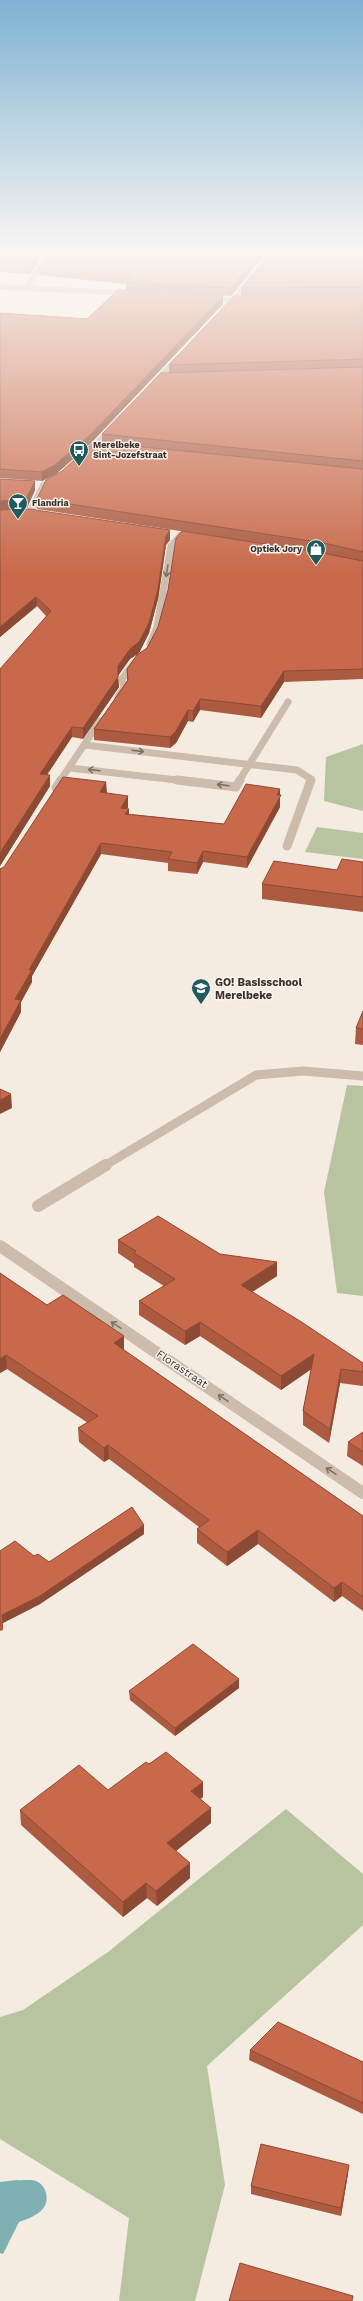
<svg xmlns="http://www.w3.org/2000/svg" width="363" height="2301" font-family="'Work Sans',sans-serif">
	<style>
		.green { fill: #b8c4a0 }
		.water { fill: #7fb0b2 }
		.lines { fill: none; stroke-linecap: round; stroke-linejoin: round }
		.service-far2 { stroke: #cdbbac; stroke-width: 7 }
		.service-far1 { stroke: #cdbbac; stroke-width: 9 }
		.service { stroke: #cdbbac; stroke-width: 12 }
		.minor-far3 { stroke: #cdbbac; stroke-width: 5.5 }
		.minor-far2 { stroke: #cdbbac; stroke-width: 7 }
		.minor-far1 { stroke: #cdbbac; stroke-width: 9 }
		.minor { stroke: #cdbbac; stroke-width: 12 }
		.tertiary { stroke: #cdbbac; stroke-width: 5.5 }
		.wall { fill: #ac5a40 }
		.shaded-wall { fill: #8c4a34 }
		.building { fill: #c8694b; stroke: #8c4a34 }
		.oneway { stroke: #7d6f65 }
		.labels { text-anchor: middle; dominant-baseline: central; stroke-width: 3; stroke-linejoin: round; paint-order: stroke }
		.far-poi-label { font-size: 9px; font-weight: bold; fill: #3b302b; stroke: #fbf5ee; text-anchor: start }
		.poi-label { font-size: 11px; font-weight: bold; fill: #3b302b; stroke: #fbf5ee; text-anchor: start }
		.street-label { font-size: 11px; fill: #3b302b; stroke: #fbf5ee }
	</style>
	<rect width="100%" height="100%" fill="#f4ebe1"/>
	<!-- green -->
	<g class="green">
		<path d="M363,744V811L324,801L326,757Z"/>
		<path d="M317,827L363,833V859L305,852Z"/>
		<path d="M347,1085L363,1086V1296L337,1293L324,1192Z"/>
		<path d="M286,1809L363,1874V1925L207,2066L225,2185L195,2301H119L129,2218L0,2139V2017L23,2010L108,1952Z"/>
	</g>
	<!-- water -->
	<path class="water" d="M17,2180C23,2181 31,2179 36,2181C41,2183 45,2188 46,2193C50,2211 33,2217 19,2222L3,2254L0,2253V2182Z"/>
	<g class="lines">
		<!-- service-far2 -->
		<g class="service-far2">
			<path d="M85,745L297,770L311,779L310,781"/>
			<path d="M70,768L186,781"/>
			<path d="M239,781L288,702"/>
		</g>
		<!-- service-far1 -->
		<g class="service-far1">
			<path d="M177,780L236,787L240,780"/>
			<path d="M287,846L311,780"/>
			<path d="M104,1166L256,1075L303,1071L363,1076"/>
		</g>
		<!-- service -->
		<path class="service" d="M38,1206L106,1165"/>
		<!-- minor-far3 -->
		<g class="minor-far3">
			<path d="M26,288L50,251"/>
			<path d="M154,383L178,358"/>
			<path d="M88,452L111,429"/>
			<path d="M49,483L54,480"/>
		</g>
		<!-- minor-far2 -->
		<g class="minor-far2">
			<path d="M30,513L43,486L51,482"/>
			<path d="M150,644L157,627L171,546L180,536"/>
			<path d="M118,697L124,688L122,679L135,662"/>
			<path d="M60,781L100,721"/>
		</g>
		<!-- minor-far1 -->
		<path class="minor-far1" d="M56,788L61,780"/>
		<!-- minor -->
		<path class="minor" d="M0,1246L363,1493"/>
		<!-- tertiary -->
		<g class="tertiary">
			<path d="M0,287L128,293"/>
			<path d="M210,299L244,301"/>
			<path d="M232,301L250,279"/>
		</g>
	</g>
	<!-- wall -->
	<g class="wall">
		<path d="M0,251H45L30,274L0,272Z"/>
		<path d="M268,251L231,296L126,290V284L39,275V267Z"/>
		<path d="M363,251V679L284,682L261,718L200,710L193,722L188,721L176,743L170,748L94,740V729L127,681V669L147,648L219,537L37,509V499L62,471L102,443V434L169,373V365L241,296V288Z"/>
		<path d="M223,304L90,444L56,474L42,481L0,478V313L87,319Z"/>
		<path d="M0,479L35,481V490L27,508L10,510L170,540L166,545L158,599L149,633L139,653L130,659L118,675L119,687L83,739L72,737L47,775L50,786L0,866L46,616L37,606L0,637Z"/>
		<path d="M106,782V793L128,807L127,809L129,814L224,824L280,789V807L247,868L203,862L197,874L168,871V863L101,854L32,976V982L21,1002V1012L0,1052V869L4,867Z"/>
		<path d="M363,862V912L262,899V884L337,870Z"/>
		<path d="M363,1011V1045L355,1044L356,1028Z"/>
		<path d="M118,1240L220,1254L277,1276L252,1292L363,1363V1386L340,1383L329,1443L303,1425V1411L311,1369L281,1390L200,1336L185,1345L139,1315V1301L164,1286L134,1267V1264L118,1253Z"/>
		<path d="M0,1273L47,1305L124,1336V1350L363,1516V1611L342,1596L334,1602L258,1544L227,1566L197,1543V1529L199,1527L109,1459L104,1462L79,1442L78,1428L88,1423L7,1369L0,1373Z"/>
		<path d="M363,1432V1466L347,1456L348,1442Z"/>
		<path d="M144,1534L40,1604L3,1623V1630L0,1631V1551L34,1556L49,1562Z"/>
		<path d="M239,1679V1688L175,1736L130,1700L129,1691Z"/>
		<path d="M108,1790L203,1797L200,1799L211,1823L176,1851L190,1878L157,1906L147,1898L123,1917L21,1825L20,1810Z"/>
		<path d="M250,2050L363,2062V2114L249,2060Z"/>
		<path d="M348,2173L341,2216L251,2194V2186Z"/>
	</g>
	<!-- shaded-wall -->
	<g class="shaded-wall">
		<path d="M40,251H45L30,274L29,266Z"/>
		<path d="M261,251H268L231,296V288Z"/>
		<path d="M223,296V304L90,444L56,474L42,481V472Z"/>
		<path d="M35,481V490L27,508L0,510V501Z"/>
		<path d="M170,530V540L166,545L158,599L149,633L139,653L130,659L118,676V666L166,536Z"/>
		<path d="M36,597L37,606L0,637V627Z"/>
		<path d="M284,671V682L261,718V706Z"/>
		<path d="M118,677L119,687L83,739V728Z"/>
		<path d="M200,699V710L193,722V711Z"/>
		<path d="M188,710V721L176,743L170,748V737Z"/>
		<path d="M72,727V737L40,785V774Z"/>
		<path d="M50,775V786L0,866V853Z"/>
		<path d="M106,782L107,793L100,803V792Z"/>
		<path d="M280,789V807L247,868V857Z"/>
		<path d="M128,796V807L121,819V808Z"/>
		<path d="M129,809V820L125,814Z"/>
		<path d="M101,843V854L32,976V982L21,1002V1012L0,1052V1039L15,999L29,970Z"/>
		<path d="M203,851V862L197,874V863Z"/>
		<path d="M11,1094L12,1108L0,1114V1100Z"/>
		<path d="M277,1262V1276L241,1299V1285Z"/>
		<path d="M200,1322V1336L185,1345V1331Z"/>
		<path d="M124,1336V1350L114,1343Z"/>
		<path d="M314,1354L313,1368L281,1390V1376Z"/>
		<path d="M6,1355L7,1369L0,1373V1359Z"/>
		<path d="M341,1369L340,1383L329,1443L330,1429Z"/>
		<path d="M108,1445L109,1459L104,1462V1448Z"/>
		<path d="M144,1525V1534L40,1604L3,1623L2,1615Z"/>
		<path d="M258,1530V1544L227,1566V1552Z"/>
		<path d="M342,1582V1596L334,1602V1588Z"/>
		<path d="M239,1679V1688L175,1736V1728Z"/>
		<path d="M203,1782V1797L191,1806V1791Z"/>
		<path d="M211,1808V1823L167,1858V1843Z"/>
		<path d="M190,1863V1878L157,1906L156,1891Z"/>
		<path d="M146,1883L147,1898L123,1917V1902Z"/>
		<path d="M349,2165L348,2173L341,2216V2208Z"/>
	</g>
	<!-- building -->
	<g class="building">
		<path d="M0,251H40L29,266L0,264Z"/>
		<path d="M50,251H261L231,288L126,282L132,276L39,267Z"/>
		<path d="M272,251H363V287L241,288Z"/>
		<path d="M118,290L223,296L90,435L56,464L42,472L0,469V313L87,319Z"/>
		<path d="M234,296H363V359L169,365Z"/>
		<path d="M363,367V461L102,434L161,373Z"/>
		<path d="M94,442L363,469V552L324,543L37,499L46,480L62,471Z"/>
		<path d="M0,479L35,481L26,499L0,501Z"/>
		<path d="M29,509L170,530L166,536L158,589L149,623L139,642L130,649L118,666V677L83,728L72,727L40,774L50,775L0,853V669L51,611L36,597L0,627V510Z"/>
		<path d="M182,531L322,553L363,561V669L284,671L261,706L200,699L193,711L188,710L176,731L170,737L94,729L128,680L127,669L137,655L147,648L158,627L168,590L176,538Z"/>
		<path d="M63,777L106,782L100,792L128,796L121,808L129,809L125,814L224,824L246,784L280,789L277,795H281L247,857L203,851L197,863L168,859L172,852L101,843L29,970H32L15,999L21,1000L0,1039V869L4,867Z"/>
		<path d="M342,859L363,862V897L262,884L274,861L337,870Z"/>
		<path d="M363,1011V1029L356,1028Z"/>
		<path d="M0,1089L11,1094L0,1100Z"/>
		<path d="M158,1216L220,1254L277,1262L241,1285L300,1321L363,1363V1372L341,1369L330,1429L303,1411L314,1354L281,1376L200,1322L185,1331L139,1301L175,1279L134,1253L136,1251L118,1240Z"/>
		<path d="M0,1273L47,1305L63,1295L124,1336L114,1343L363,1516V1597L342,1582L334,1588L258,1530L227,1552L197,1529L209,1520L108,1445L104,1448L78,1428L98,1416L6,1355L0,1359Z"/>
		<path d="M363,1432V1452L348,1442Z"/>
		<path d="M132,1507L144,1525L40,1596L2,1615L3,1622H0V1551L15,1541L34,1556L38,1554L49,1562Z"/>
		<path d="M193,1644L239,1679L175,1728L129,1691Z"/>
		<path d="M166,1752L203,1782L191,1791L211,1808L167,1843L190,1863L156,1891L146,1883L123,1902L20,1810L79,1765L108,1790L146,1762L149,1764Z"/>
		<path d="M278,2022L363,2062V2103L250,2050Z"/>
		<path d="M261,2144L349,2165L341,2208L251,2186Z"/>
		<path d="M240,2263L353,2296L352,2301H229Z"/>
	</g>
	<!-- one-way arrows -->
	<defs><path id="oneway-shaft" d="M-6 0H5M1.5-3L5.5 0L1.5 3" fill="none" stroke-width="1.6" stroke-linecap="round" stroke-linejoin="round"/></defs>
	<g class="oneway">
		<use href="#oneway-shaft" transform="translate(167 571) rotate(99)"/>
		<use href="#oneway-shaft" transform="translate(138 751) rotate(7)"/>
		<use href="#oneway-shaft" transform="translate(94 770) rotate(-173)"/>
		<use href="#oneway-shaft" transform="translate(223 785) rotate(-173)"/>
		<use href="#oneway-shaft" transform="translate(116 1325) rotate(-146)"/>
		<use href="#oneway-shaft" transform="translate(223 1398) rotate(-146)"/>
		<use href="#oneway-shaft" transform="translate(331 1471) rotate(-146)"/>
	</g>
	<!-- sky -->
	<linearGradient id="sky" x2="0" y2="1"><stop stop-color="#7eb2d2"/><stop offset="0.44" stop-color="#faf6f2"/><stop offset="1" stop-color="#faf6f2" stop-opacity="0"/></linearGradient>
	<rect width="363" height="573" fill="url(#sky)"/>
	<!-- icons -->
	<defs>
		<symbol id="bus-pin" viewBox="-11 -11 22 30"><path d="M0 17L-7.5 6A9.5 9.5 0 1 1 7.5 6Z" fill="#1f5a5e" stroke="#fbf5ee"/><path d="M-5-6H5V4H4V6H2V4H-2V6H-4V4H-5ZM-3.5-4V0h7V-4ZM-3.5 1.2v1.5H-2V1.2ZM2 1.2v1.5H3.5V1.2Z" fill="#fff"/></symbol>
		<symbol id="bar-pin" viewBox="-11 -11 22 30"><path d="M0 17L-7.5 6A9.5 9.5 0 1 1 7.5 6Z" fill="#1f5a5e" stroke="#fbf5ee"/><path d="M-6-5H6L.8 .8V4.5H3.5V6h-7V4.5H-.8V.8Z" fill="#fff"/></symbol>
		<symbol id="shop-pin" viewBox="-11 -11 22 30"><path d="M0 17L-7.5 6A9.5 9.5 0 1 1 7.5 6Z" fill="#1f5a5e" stroke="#fbf5ee"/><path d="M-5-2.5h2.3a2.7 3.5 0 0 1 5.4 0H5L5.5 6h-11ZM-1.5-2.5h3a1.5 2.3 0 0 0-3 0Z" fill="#fff"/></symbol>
		<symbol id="school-pin" viewBox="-11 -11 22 30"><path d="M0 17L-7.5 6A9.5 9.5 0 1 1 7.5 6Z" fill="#1f5a5e" stroke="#fbf5ee"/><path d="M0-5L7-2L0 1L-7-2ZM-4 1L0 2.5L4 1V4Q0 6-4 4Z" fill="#fff"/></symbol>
	</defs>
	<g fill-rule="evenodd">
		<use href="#bus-pin" x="68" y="439" width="22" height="30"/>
		<use href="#bar-pin" x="7" y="492" width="22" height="30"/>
		<use href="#shop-pin" x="305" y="538" width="22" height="30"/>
		<use href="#school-pin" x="190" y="977" width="22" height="30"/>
	</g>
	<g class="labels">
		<!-- far-poi labels -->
		<g class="far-poi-label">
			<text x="93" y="445">Merelbeke<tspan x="93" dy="10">Sint-Jozefstraat</tspan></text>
			<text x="32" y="503">Flandria</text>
			<text x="302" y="549" text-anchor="end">Optiek Jory</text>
		</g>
		<!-- poi labels -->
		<g class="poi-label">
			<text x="215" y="982">GO! Basisschool<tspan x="215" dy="13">Merelbeke</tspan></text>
		</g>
		<!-- street labels -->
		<g class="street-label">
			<text transform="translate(182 1369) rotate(34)">Florastraat</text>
		</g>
	</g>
</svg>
